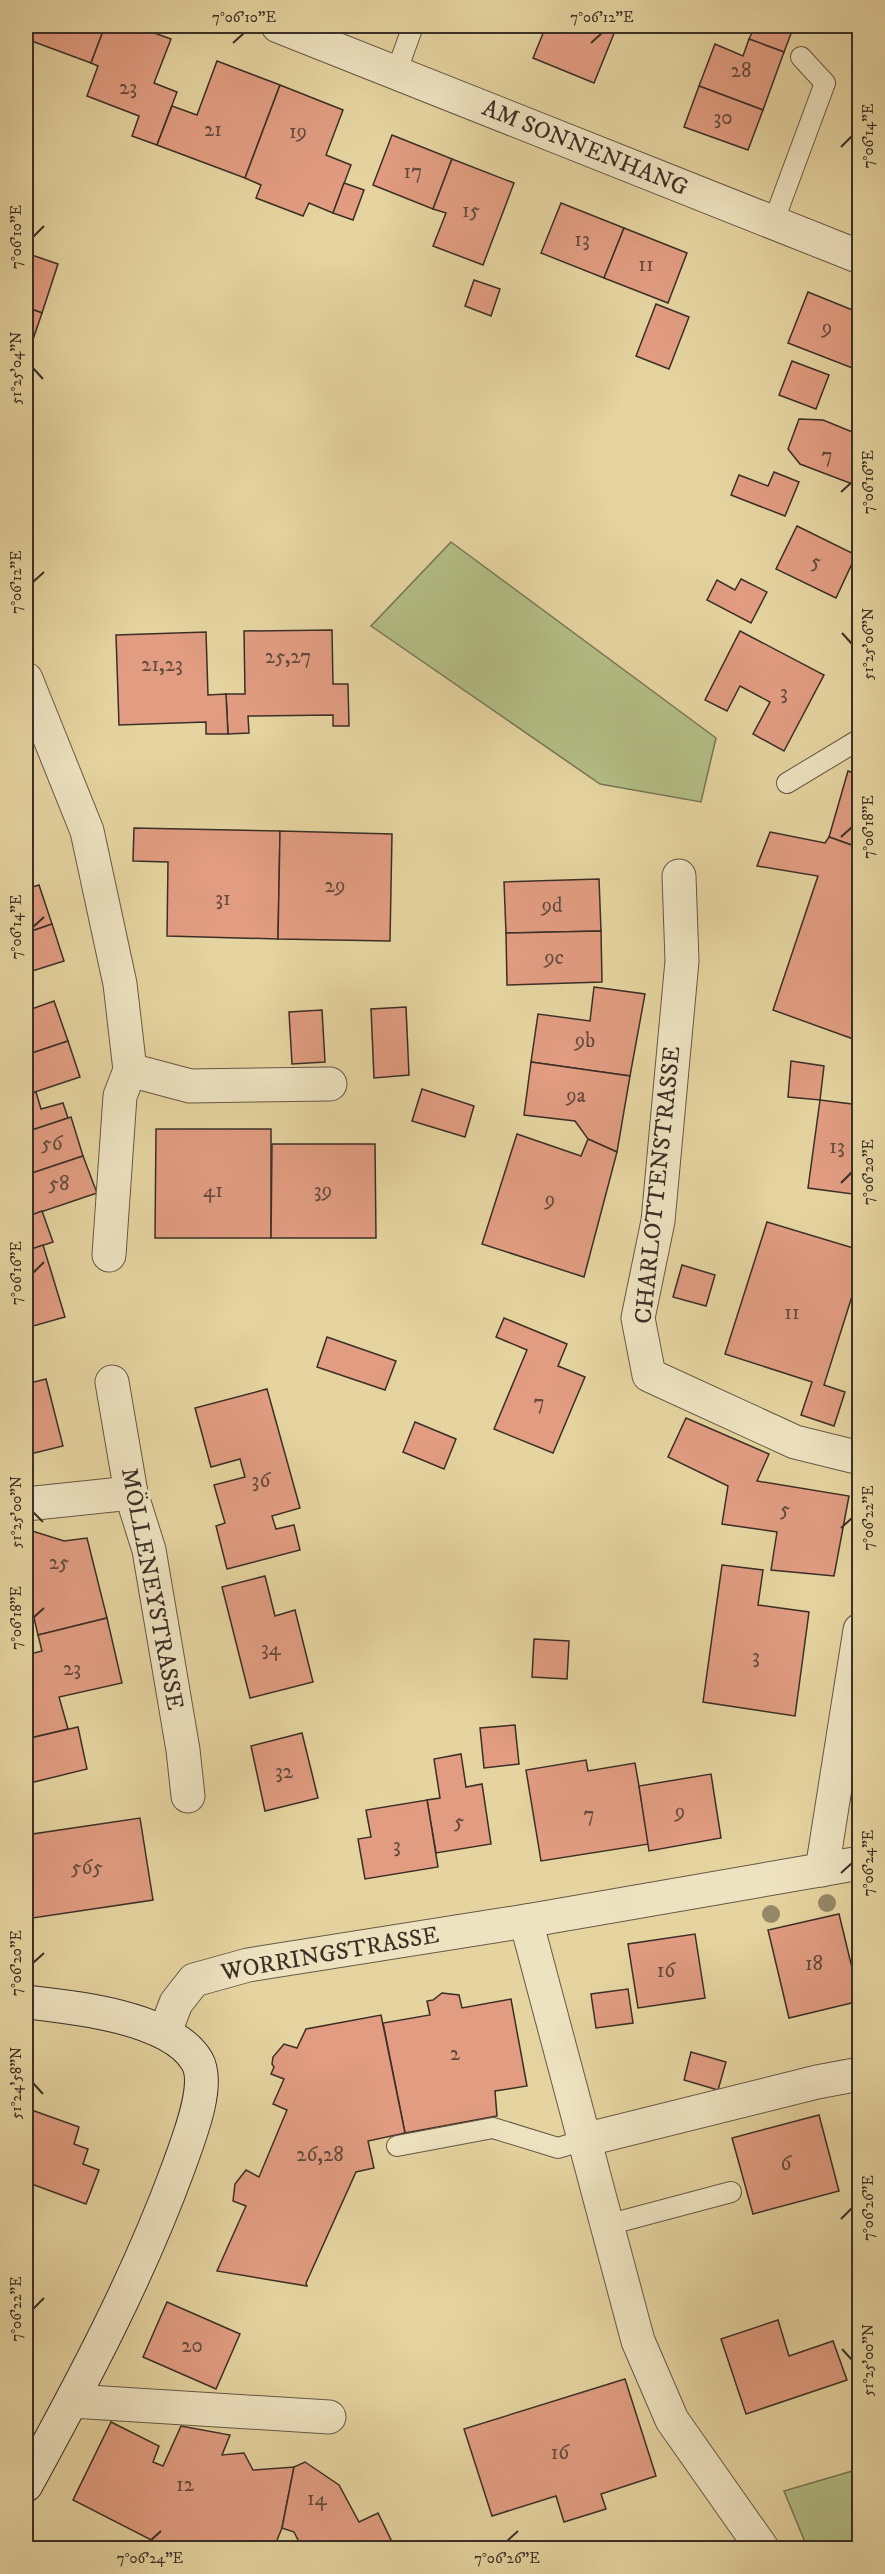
<svg xmlns="http://www.w3.org/2000/svg" width="885" height="2574" font-family="'IM FELL DW Pica',serif">
	<style>
		.green { fill: #b3bd85; stroke: #777656; stroke-width: 1.5 }
		.building { fill: #e19c81; stroke: #3b2f26; stroke-width: 1.5 }
		.lines { fill: none; stroke-linecap: round; stroke-linejoin: round }
		.service-casing { stroke: #665844; stroke-width: 22 }
		.minor-casing { stroke: #665844; stroke-width: 35 }
		.secondary-casing { stroke: #3b2f26; stroke-width: 35 }
		.service { stroke: #eee3c1; stroke-width: 20 }
		.minor { stroke: #eee3c1; stroke-width: 33 }
		.secondary { stroke: #eee3c1; stroke-width: 33 }
		.tree { fill: #958967 }
		.ticks { fill: none; stroke: #3b2f26; stroke-width: 2 }
		.labels { text-anchor: middle; dominant-baseline: central; stroke-width: 6; stroke-linejoin: round; paint-order: stroke }
		.number-label { font-size: 21px; fill: #644a3d }
		.street-label { font-size: 24px; fill: #3b2f26; stroke: #eee3c1 }
		.neatline { fill: none; stroke: #3b2f26; stroke-width: 2 }
		.ticks-label { font-size: 15px; text-anchor: middle; fill: #3b2f26 }
	</style>
	<rect width="100%" height="100%" fill="#e5d4a0"/>
	<filter id="stains"><feTurbulence type="fractalNoise" baseFrequency=".00333" numOctaves="4"/><feColorMatrix values="0 0 0 0 .2 0 0 0 0 .09 0 0 0 0 .02 0 0 0 .5 -.17"/></filter>
	<radialGradient id="worn" r=".72"><stop offset=".6" stop-color="#630" stop-opacity="0"/><stop offset="1" stop-color="#630" stop-opacity=".3"/></radialGradient>
	<!-- green -->
	<g class="green">
		<path d="M451,542L716,738L701,802L600,784L371,626Z"/>
		<path d="M859,2469V2548H804L807,2547L784,2491Z"/>
	</g>
	<!-- building -->
	<g class="building">
		<path d="M35,26H105L91,63L29,40Z"/>
		<path d="M105,26H135L171,39L154,83L177,92L157,145L132,136L139,116L87,96L98,66L91,63Z"/>
		<path d="M546,26H617L594,83L533,58Z"/>
		<path d="M755,26H794L784,52L749,39Z"/>
		<path d="M749,39L784,52L763,110L699,86L715,44L743,56Z"/>
		<path d="M217,61L280,85L245,178L157,145L172,106L197,115Z"/>
		<path d="M280,85L343,110L326,155L351,165L333,213L309,203L303,216L256,198L261,185L245,178Z"/>
		<path d="M699,86L763,110L748,150L684,127Z"/>
		<path d="M392,135L452,159L433,209L373,185Z"/>
		<path d="M452,159L514,183L483,265L433,246L446,213L433,209Z"/>
		<path d="M344,183L364,190L353,220L333,213Z"/>
		<path d="M561,203L624,228L604,278L541,253Z"/>
		<path d="M624,228L687,253L668,303L604,278Z"/>
		<path d="M26,253L58,264L42,313L26,307Z"/>
		<path d="M474,280L500,289L491,316L465,306Z"/>
		<path d="M808,292L860,313V371L788,343Z"/>
		<path d="M656,304L689,317L669,369L636,356Z"/>
		<path d="M26,307L42,313L27,357H26Z"/>
		<path d="M792,361L829,375L816,409L779,395Z"/>
		<path d="M799,419L823,420L860,435V487L800,464L788,449Z"/>
		<path d="M774,472L799,482L785,516L731,495L739,475L768,486Z"/>
		<path d="M797,526L856,555L836,598L776,569Z"/>
		<path d="M741,579L767,592L751,623L707,600L717,580L735,590Z"/>
		<path d="M332,630L333,684H348L349,726H333V715L248,716L249,733L228,734L226,694H245L244,631Z"/>
		<path d="M740,631L824,675L784,751L753,734L770,702L740,686L727,711L705,700Z"/>
		<path d="M206,632L208,695L226,694L228,734H206V722L119,725L116,635Z"/>
		<path d="M848,771L860,775V848L829,837Z"/>
		<path d="M26,802L33,826L26,828Z"/>
		<path d="M134,828L280,831L278,939L167,936L168,862L133,861Z"/>
		<path d="M280,831L392,834L390,941L278,939Z"/>
		<path d="M770,832L825,843L829,837L860,848V1029L856,1040L773,1010L818,876L757,866Z"/>
		<path d="M599,879L601,931L506,933L504,882Z"/>
		<path d="M39,885L52,924L26,933V889Z"/>
		<path d="M52,924L64,961L26,973V933Z"/>
		<path d="M601,931L602,982L507,985L506,933Z"/>
		<path d="M594,987L645,994L630,1076L531,1062L538,1014L590,1021Z"/>
		<path d="M54,1001L68,1041L26,1055V1011Z"/>
		<path d="M406,1007L409,1075L374,1078L371,1009Z"/>
		<path d="M322,1010L325,1062L292,1064L289,1012Z"/>
		<path d="M68,1041L80,1077L26,1095V1055Z"/>
		<path d="M791,1061L824,1066L820,1100L788,1097Z"/>
		<path d="M531,1062L630,1076L617,1152L588,1139L575,1121L524,1115Z"/>
		<path d="M422,1089L474,1106L465,1137L412,1121Z"/>
		<path d="M36,1092L41,1109L63,1103L68,1118L26,1132V1095Z"/>
		<path d="M820,1100L860,1105V1195L808,1188Z"/>
		<path d="M71,1117L83,1156L26,1175V1132Z"/>
		<path d="M156,1129H271V1238H155Z"/>
		<path d="M517,1134L581,1156L588,1139L617,1152L584,1277L482,1244Z"/>
		<path d="M272,1144H375L376,1238H271Z"/>
		<path d="M83,1156L97,1193L26,1217V1175Z"/>
		<path d="M42,1211L53,1242L26,1251V1217Z"/>
		<path d="M767,1222L860,1250V1271L824,1385L845,1392L834,1426L801,1415L812,1382L725,1354Z"/>
		<path d="M43,1245L65,1317L26,1328V1251Z"/>
		<path d="M682,1265L715,1275L706,1306L673,1297Z"/>
		<path d="M504,1318L567,1344L558,1366L585,1377L553,1453L494,1429L527,1350L496,1337Z"/>
		<path d="M327,1337L396,1361L385,1390L317,1367Z"/>
		<path d="M46,1379L63,1446L26,1455V1384Z"/>
		<path d="M267,1389L300,1508L272,1516L276,1529L294,1525L300,1550L227,1569L216,1526L225,1523L214,1485L245,1477L240,1459L211,1467L195,1408Z"/>
		<path d="M686,1418L769,1454L757,1481L849,1496L834,1576L771,1570L777,1532L722,1524L728,1486L668,1457Z"/>
		<path d="M415,1422L456,1439L444,1469L403,1452Z"/>
		<path d="M29,1530L64,1541L87,1538L107,1618L38,1635L26,1584V1531Z"/>
		<path d="M722,1565L763,1570L758,1605L809,1612L795,1716L703,1702Z"/>
		<path d="M265,1576L275,1616L295,1610L313,1682L250,1698L222,1587Z"/>
		<path d="M107,1618L122,1683L59,1697L68,1729L26,1739V1655L42,1651L38,1635Z"/>
		<path d="M534,1639L569,1641L567,1679L532,1677Z"/>
		<path d="M515,1725L519,1764L484,1768L480,1728Z"/>
		<path d="M78,1727L87,1769L26,1784V1739Z"/>
		<path d="M302,1733L318,1798L265,1811L251,1746Z"/>
		<path d="M461,1754L466,1787L482,1784L491,1844L436,1853L427,1800L440,1798L434,1759Z"/>
		<path d="M586,1760L588,1771L635,1763L649,1844L541,1861L526,1770Z"/>
		<path d="M711,1774L721,1838L649,1851L639,1786Z"/>
		<path d="M427,1800L438,1867L365,1879L358,1839L371,1837L366,1810Z"/>
		<path d="M140,1818L153,1900L26,1919V1835Z"/>
		<path d="M839,1914L860,2001L789,2018L768,1930Z"/>
		<path d="M695,1934L705,1998L638,2008L628,1944Z"/>
		<path d="M628,1989L633,2023L596,2028L591,1994Z"/>
		<path d="M442,1993L459,1995L462,2008L511,1999L527,2086L495,2091L497,2116L405,2133L383,2023L430,2015L427,2001L433,2000Z"/>
		<path d="M381,2015L405,2133L368,2141L374,2168L356,2172L306,2283L307,2286L217,2271L246,2206L233,2201L235,2184L246,2170L259,2177L287,2110L273,2104L284,2079L271,2074L274,2067L272,2064L273,2057L284,2044L297,2048L306,2029Z"/>
		<path d="M691,2052L726,2062L718,2090L684,2080Z"/>
		<path d="M26,2108L79,2127L74,2144L88,2149L83,2164L99,2170L86,2204L26,2182Z"/>
		<path d="M819,2115L839,2191L753,2214L732,2138Z"/>
		<path d="M167,2302L240,2334L216,2389L143,2357Z"/>
		<path d="M778,2320L789,2356L833,2341L847,2380L746,2414L721,2339Z"/>
		<path d="M625,2379L656,2476L601,2494L606,2509L564,2522L556,2496L492,2516L464,2429Z"/>
		<path d="M111,2422L159,2446L153,2462L163,2466L181,2426L230,2435L222,2455L244,2453L253,2470L294,2467L282,2528L275,2545L277,2548H167L73,2500Z"/>
		<path d="M305,2462L339,2485L359,2522L378,2513L395,2548H302L294,2532L282,2528L294,2467Z"/>
	</g>
	<g class="lines">
		<defs>
			<g id="service">
				<path d="M396,73L413,26"/>
				<path d="M773,223L825,83L801,57"/>
				<path d="M787,783L860,739"/>
				<path d="M397,2146L493,2128L558,2148L584,2140"/>
				<path d="M607,2225L731,2192"/>
			</g>
			<g id="minor">
				<path d="M278,26L860,257"/>
				<path d="M26,679L87,831L120,984L130,1070L190,1086L330,1084"/>
				<path d="M679,876L682,961L658,1221L638,1318L649,1375L795,1442L860,1458"/>
				<path d="M109,1255L120,1096L130,1070"/>
				<path d="M112,1382L131,1493L149,1550L183,1750L188,1796"/>
				<path d="M26,1504L131,1493"/>
				<path d="M822,1870L860,1630"/>
				<path d="M526,1921L638,2341L672,2420L762,2548"/>
				<path d="M165,2032L176,2003L194,1980L248,1965L526,1921L860,1863"/>
				<path d="M584,2140L817,2082L860,2074"/>
				<path d="M72,2401L329,2417"/>
			</g>
			<path id="secondary" d="M26,2002C73,2007 171,2017 197,2061C211,2085 188,2140 179,2166C138,2278 83,2381 26,2485"/>
		</defs>
		<!-- service casing -->
		<use href="#service" class="service-casing"/>
		<!-- minor casing -->
		<use href="#minor" class="minor-casing"/>
		<!-- secondary casing -->
		<use href="#secondary" class="secondary-casing"/>
		<!-- service -->
		<use href="#service" class="service"/>
		<!-- minor -->
		<use href="#minor" class="minor"/>
		<!-- secondary -->
		<use href="#secondary" class="secondary"/>
	</g>
	<!-- trees -->
	<g class="tree">
		<circle cx="827" cy="1903" r="9"/>
		<circle cx="771" cy="1914" r="9"/>
	</g>
	<!-- ticks -->
	<path class="ticks" d="M233,43L244,33M591,43L602,33M841,147L852,136M33,237L44,226M33,368L43,379M841,492L852,482M33,582L44,572M842,633L852,644M841,837L852,827M33,927L44,917M841,1183L852,1172M33,1273L44,1262M33,1512L43,1522M841,1528L852,1518M33,1618L44,1608M841,1873L852,1863M33,1963L44,1953M33,2083L43,2094M841,2219L852,2208M33,2309L44,2298M842,2349L852,2360M150,2541L161,2531M507,2541L518,2531"/>
	<g class="labels">
		<!-- number labels -->
		<g class="number-label">
			<text x="741" y="71">28</text>
			<text x="128" y="88">23</text>
			<text x="723" y="118">30</text>
			<text x="213" y="130">21</text>
			<text x="298" y="132">19</text>
			<text x="413" y="172">17</text>
			<text x="471" y="211">15</text>
			<text x="582" y="240">13</text>
			<text x="646" y="265">11</text>
			<text x="827" y="328">9</text>
			<text x="827" y="456">7</text>
			<text x="816" y="562">5</text>
			<text x="288" y="657">25,27</text>
			<text x="162" y="665">21,23</text>
			<text x="784" y="693">3</text>
			<text x="335" y="886">29</text>
			<text x="223" y="899">31</text>
			<text x="552" y="906">9d</text>
			<text x="554" y="958">9c</text>
			<text x="585" y="1041">9b</text>
			<text x="576" y="1096">9a</text>
			<text x="52" y="1144">56</text>
			<text x="837" y="1147">13</text>
			<text x="59" y="1184">58</text>
			<text x="213" y="1191">41</text>
			<text x="323" y="1191">39</text>
			<text x="550" y="1200">9</text>
			<text x="792" y="1313">11</text>
			<text x="539" y="1403">7</text>
			<text x="261" y="1481">36</text>
			<text x="785" y="1510">5</text>
			<text x="59" y="1563">25</text>
			<text x="271" y="1649">34</text>
			<text x="756" y="1657">3</text>
			<text x="72" y="1669">23</text>
			<text x="284" y="1772">32</text>
			<text x="680" y="1812">9</text>
			<text x="589" y="1815">7</text>
			<text x="459" y="1822">5</text>
			<text x="397" y="1846">3</text>
			<text x="87" y="1868">565</text>
			<text x="814" y="1964">18</text>
			<text x="666" y="1971">16</text>
			<text x="455" y="2054">2</text>
			<text x="320" y="2155">26,28</text>
			<text x="786" y="2164">6</text>
			<text x="192" y="2346">20</text>
			<text x="560" y="2453">16</text>
			<text x="185" y="2485">12</text>
			<text x="317" y="2499">14</text>
		</g>
		<!-- street labels -->
		<g class="street-label">
			<text transform="translate(585 148) rotate(22)">AM SONNENHANG</text>
			<text transform="translate(658 1185) rotate(-84)">CHARLOTTENSTRASSE</text>
			<text transform="translate(152 1589) rotate(79)">MÖLLENEYSTRASSE</text>
			<text transform="translate(330 1954) rotate(-10)">WORRINGSTRASSE</text>
		</g>
	</g>
	<!-- margin -->
	<rect width="885" height="2574" fill="none" stroke="#e5d4a0" stroke-width="66"/>
	<rect x="33" y="33" width="819" height="2508" class="neatline"/>
	<g class="ticks-label">
		<text x="244" y="22">7°06'10"E</text>
		<text x="602" y="22">7°06'12"E</text>
		<text transform="translate(868 136) rotate(-90)" y="5">7°06'14"E</text>
		<text transform="translate(16 237) rotate(-90)" y="5">7°06'10"E</text>
		<text transform="translate(16 368) rotate(-90)" y="5">51°25'04"N</text>
		<text transform="translate(868 482) rotate(-90)" y="5">7°06'16"E</text>
		<text transform="translate(16 582) rotate(-90)" y="5">7°06'12"E</text>
		<text transform="translate(868 644) rotate(-90)" y="5">51°25'06"N</text>
		<text transform="translate(868 827) rotate(-90)" y="5">7°06'18"E</text>
		<text transform="translate(16 927) rotate(-90)" y="5">7°06'14"E</text>
		<text transform="translate(868 1172) rotate(-90)" y="5">7°06'20"E</text>
		<text transform="translate(16 1273) rotate(-90)" y="5">7°06'16"E</text>
		<text transform="translate(16 1512) rotate(-90)" y="5">51°25'00"N</text>
		<text transform="translate(868 1518) rotate(-90)" y="5">7°06'22"E</text>
		<text transform="translate(16 1618) rotate(-90)" y="5">7°06'18"E</text>
		<text transform="translate(868 1863) rotate(-90)" y="5">7°06'24"E</text>
		<text transform="translate(16 1963) rotate(-90)" y="5">7°06'20"E</text>
		<text transform="translate(16 2083) rotate(-90)" y="5">51°24'58"N</text>
		<text transform="translate(868 2208) rotate(-90)" y="5">7°06'26"E</text>
		<text transform="translate(16 2309) rotate(-90)" y="5">7°06'22"E</text>
		<text transform="translate(868 2360) rotate(-90)" y="5">51°25'00"N</text>
		<text x="150" y="2563">7°06'24"E</text>
		<text x="507" y="2563">7°06'26"E</text>
	</g>
	<rect width="100%" height="100%" filter="url(#stains)"/>
	<rect width="100%" height="100%" fill="url(#worn)"/>
</svg>
